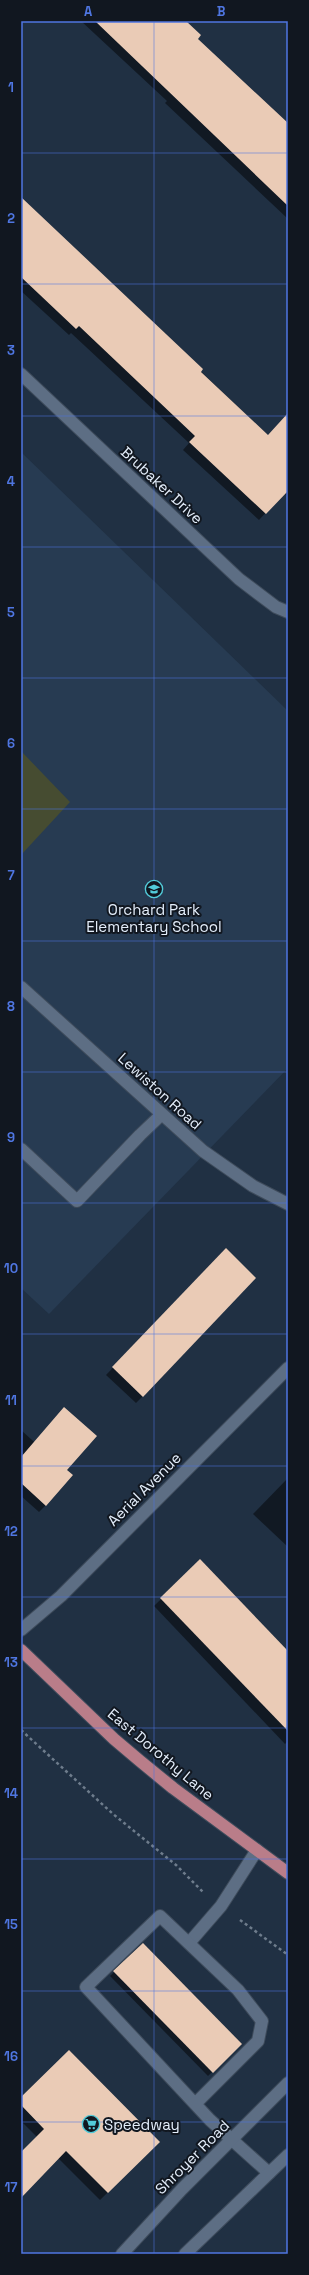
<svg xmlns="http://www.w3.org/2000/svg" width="309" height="2275" font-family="'Space Grotesk',sans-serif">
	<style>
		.built { fill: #273b52 }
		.green { fill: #464c31 }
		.shadow { fill: #0007 }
		.building { fill: #eacbb6 }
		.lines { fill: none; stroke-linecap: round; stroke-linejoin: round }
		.lane-casing { stroke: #3e4b5b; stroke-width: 14 }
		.street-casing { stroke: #3e4b5b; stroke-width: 14 }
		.secondary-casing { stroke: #3e4b5b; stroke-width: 14 }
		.primary-casing { stroke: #3e4b5b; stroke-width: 14 }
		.path { stroke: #6e7c8c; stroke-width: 2.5; stroke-dasharray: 3 3; stroke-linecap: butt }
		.lane { stroke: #5d6e84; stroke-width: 12 }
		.street { stroke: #5d6e84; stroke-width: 12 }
		.secondary { stroke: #5d6e84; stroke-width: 12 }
		.primary { stroke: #b97d89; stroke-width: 12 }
		.grid { fill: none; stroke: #4f76e1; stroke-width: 1; stroke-opacity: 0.55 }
		.labels { text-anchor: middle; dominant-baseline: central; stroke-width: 4; stroke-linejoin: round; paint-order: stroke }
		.street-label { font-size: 15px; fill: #e4eefb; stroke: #111720 }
		.poi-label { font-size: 15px; fill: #e4eefb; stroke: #111720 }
		.neatline { fill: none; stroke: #4f76e1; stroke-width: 1.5 }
		.grid-label { font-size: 13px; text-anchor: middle; font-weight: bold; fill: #4f76e1 }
	</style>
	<rect width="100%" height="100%" fill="#203043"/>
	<!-- built -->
	<path class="built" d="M21,452L288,711V1068L49,1314L21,1288Z"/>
	<!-- green -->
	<path class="green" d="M21,751L70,802L21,855Z"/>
	<!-- shadow -->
	<g class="shadow">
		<path d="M81,21H184L196,39L288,125V216L287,218L165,103L167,101Z"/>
		<path d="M21,198L268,436L288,416V497L284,493L259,520L183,450L189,443L71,333L69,335L21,291Z"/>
		<path d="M219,1256L143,1396L136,1403L106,1375Z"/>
		<path d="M21,1430L66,1471L46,1505L39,1512L21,1496Z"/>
		<path d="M288,1478V1547L253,1514Z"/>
		<path d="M200,1561L288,1653V1741L285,1744L154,1606Z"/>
		<path d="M143,1944L241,2044L208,2076L110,1976Z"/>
		<path d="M21,2098L159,2142L100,2200L58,2158L21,2197V2154L37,2137L21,2121Z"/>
	</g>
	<!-- building -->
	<g class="building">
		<path d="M95,21H186L201,35L198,39L288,123V206Z"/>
		<path d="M21,197L203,369L201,372L268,435L288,413V491L266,514L189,442L195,436L79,326L76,329L21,277Z"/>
		<path d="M226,1248L256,1278L143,1397L112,1367Z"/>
		<path d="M64,1407L97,1436L67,1470L73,1475L46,1506L21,1483V1457Z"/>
		<path d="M200,1559L288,1651V1731L160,1598Z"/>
		<path d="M143,1943L242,2044L213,2073L113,1971Z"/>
		<path d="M69,2050L160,2142L108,2193L66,2151L21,2198V2152L44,2129L21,2105V2097Z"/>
	</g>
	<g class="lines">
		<defs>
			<g id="lane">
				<path d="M21,1149L77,1201L140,1135L161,1115"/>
				<path d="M189,1943L221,1906L257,1850"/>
				<path d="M195,2104L258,2041L262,2021L238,1990L160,1916L86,1987L210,2120L269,2173"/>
			</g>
			<g id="street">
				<path d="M21,374L239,579L276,607L288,612"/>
				<path d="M21,987L203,1151L253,1186L288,1204"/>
				<path d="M21,1630L61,1596L288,1368"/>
			</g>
			<g id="secondary">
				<path d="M122,2254L182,2189L288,2083"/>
				<path d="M185,2254L288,2155"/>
			</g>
			<path id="primary" d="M21,1650L114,1739L140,1761L173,1788L288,1873"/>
		</defs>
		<!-- lane casing -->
		<use href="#lane" class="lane-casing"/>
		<!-- street casing -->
		<use href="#street" class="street-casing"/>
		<!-- secondary casing -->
		<use href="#secondary" class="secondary-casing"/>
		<!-- primary casing -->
		<use href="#primary" class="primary-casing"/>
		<!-- path -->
		<g class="path">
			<path d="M21,1730L113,1814L176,1865L203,1892"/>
			<path d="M240,1920L288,1955"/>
		</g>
		<!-- lane -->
		<use href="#lane" class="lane"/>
		<!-- street -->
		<use href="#street" class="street"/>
		<!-- secondary -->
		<use href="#secondary" class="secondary"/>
		<!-- primary -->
		<use href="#primary" class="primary"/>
	</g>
	<!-- grid -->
	<path class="grid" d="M154,21V2254M21,153H288M21,284H288M21,416H288M21,547H288M21,678H288M21,809H288M21,941H288M21,1072H288M21,1203H288M21,1334H288M21,1466H288M21,1597H288M21,1728H288M21,1859H288M21,1991H288M21,2122H288"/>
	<!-- icons -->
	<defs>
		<symbol id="school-ring" viewBox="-11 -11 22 22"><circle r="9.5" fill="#111720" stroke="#52cbd9" stroke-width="1.5"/><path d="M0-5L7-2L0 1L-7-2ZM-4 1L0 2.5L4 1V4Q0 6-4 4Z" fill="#52cbd9"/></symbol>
		<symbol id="supermarket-ring" viewBox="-11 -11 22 22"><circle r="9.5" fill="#111720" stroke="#52cbd9" stroke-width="1.5"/><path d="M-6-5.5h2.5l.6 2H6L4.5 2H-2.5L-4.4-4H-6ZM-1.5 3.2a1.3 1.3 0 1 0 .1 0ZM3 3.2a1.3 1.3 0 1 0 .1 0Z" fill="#52cbd9"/></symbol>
	</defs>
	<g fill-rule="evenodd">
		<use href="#school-ring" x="144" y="879" width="20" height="20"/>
		<use href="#supermarket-ring" x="81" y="2114" width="20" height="20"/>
	</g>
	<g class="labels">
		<!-- street labels -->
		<g class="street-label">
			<text transform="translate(162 485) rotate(43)">Brubaker Drive</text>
			<text transform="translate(160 1091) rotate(42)">Lewiston Road</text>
			<text transform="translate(144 1489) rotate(-45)">Aerial Avenue</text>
			<text transform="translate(161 1754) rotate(40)">East Dorothy Lane</text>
			<text transform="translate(192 2157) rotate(-45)">Shroyer Road</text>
		</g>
		<!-- poi labels -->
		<g class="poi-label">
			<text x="154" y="909">Orchard Park<tspan x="154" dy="17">Elementary School</tspan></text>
			<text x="104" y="2124" text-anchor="start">Speedway</text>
		</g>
	</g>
	<!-- border -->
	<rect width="309" height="2275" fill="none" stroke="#111720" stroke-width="44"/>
	<rect x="22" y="22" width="265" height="2231" class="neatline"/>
	<g class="grid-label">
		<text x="88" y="16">A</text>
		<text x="221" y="16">B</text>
		<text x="11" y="92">1</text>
		<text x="11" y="223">2</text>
		<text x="11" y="355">3</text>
		<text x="11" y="486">4</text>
		<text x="11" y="617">5</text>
		<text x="11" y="748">6</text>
		<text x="11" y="880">7</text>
		<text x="11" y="1011">8</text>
		<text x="11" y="1142">9</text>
		<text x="11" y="1273">10</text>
		<text x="11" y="1405">11</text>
		<text x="11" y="1536">12</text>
		<text x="11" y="1667">13</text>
		<text x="11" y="1798">14</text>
		<text x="11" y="1929">15</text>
		<text x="11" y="2061">16</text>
		<text x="11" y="2192">17</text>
	</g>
</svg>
